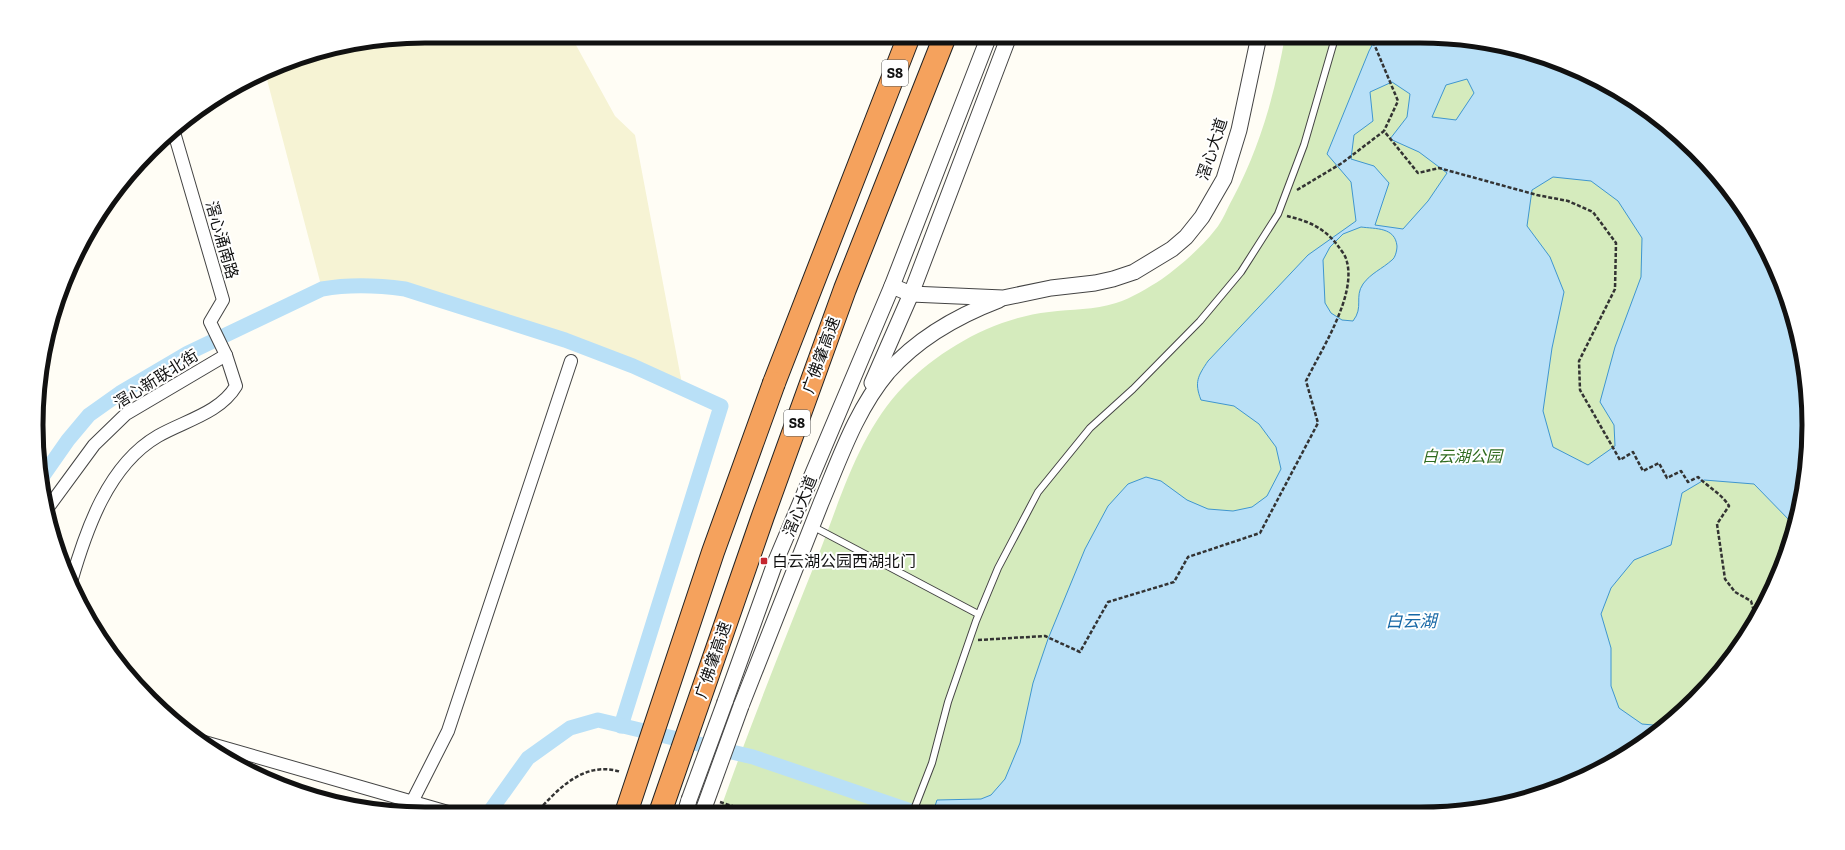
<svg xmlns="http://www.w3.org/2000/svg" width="1845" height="850" font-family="'Zilla Slab','Noto Sans SC',serif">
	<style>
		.farmland { fill: #f6f3d4 }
		.green { fill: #d5ebbd }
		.water { fill: #b9e0f7; stroke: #3f96cf; fill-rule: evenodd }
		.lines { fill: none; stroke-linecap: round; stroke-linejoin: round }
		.canal { stroke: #b9e0f7; stroke-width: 15 }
		.service-casing { stroke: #444; stroke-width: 8 }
		.minor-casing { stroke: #444; stroke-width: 14 }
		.tertiary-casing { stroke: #444; stroke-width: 17 }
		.motorway-casing { stroke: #222; stroke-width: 24 }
		.path { stroke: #333; stroke-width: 2.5; stroke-dasharray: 4 2; stroke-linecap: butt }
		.service { stroke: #fff; stroke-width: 6 }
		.minor { stroke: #fff; stroke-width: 12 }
		.tertiary { stroke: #fff; stroke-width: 15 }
		.motorway { stroke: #f5a25d; stroke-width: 22 }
		.tertiary-bridge-casing { stroke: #444; stroke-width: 17; stroke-linecap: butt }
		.motorway-bridge-casing { stroke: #222; stroke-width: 24; stroke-linecap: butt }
		.tertiary-bridge { stroke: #fff; stroke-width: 15 }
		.motorway-bridge { stroke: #f5a25d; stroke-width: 22 }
		.poi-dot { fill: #c4262e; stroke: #fff; stroke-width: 1.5 }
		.labels { text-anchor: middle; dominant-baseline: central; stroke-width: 4; stroke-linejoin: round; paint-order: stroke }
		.shield { fill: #fff; stroke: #585858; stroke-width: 1 }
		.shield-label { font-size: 15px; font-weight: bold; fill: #111 }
		.street-label { font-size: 16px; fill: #111; stroke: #fff }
		.park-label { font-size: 16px; font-style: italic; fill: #2f6b1f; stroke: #fff }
		.poi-label { font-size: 16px; fill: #111; stroke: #fff; text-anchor: start }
		.water-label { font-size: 17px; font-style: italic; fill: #1768a6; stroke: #fff }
		.rim { fill: none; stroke: #111; stroke-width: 5 }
	</style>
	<rect width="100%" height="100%" fill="#fffdf5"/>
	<!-- farmland -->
	<path class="farmland" d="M425,36H571L615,116L635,135L683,389L633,366L565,340L405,289L377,286L345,285L322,289L265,72L300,57L349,43Z"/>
	<!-- green -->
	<path class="green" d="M1285,36H1420L1496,43L1569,66L1636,101L1695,150L1743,209L1779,276L1801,349L1809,425L1802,501L1779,574L1729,662L1657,733L1569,784L1471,811L719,813C750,726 784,641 818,556C841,498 859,432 904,386C942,348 995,318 1049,312C1072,309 1094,310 1116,303C1132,298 1148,288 1162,279C1181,265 1200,249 1215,230C1223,221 1227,208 1233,198C1260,147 1275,93 1285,36Z"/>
	<!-- water -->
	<path class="water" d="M1377,36H1420L1496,43L1569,66L1636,101L1695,150L1743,209L1779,276L1801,349L1809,425L1802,501L1793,529V524L1754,484L1704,480L1682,493L1671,545L1634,560L1611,588L1601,614L1611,648V686L1619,708L1642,724L1664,726L1657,733L1569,784L1471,811L933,812L937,800L981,799L991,795L1005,779L1020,743L1033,683L1048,639L1085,549L1108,506L1128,484L1146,477L1161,481L1187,500L1208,509L1233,511L1252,507L1267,496L1281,469L1276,447L1259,424L1234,406L1201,400C1194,382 1198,376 1208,361L1308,255L1356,221L1351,182L1327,154L1369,51ZM1467,79L1474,93L1456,120L1432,117L1446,85ZM1392,82L1410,94L1407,117L1390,139L1419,152L1447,173L1428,201L1403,229L1375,225L1389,183L1374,166L1351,159L1354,135L1373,121L1370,92ZM1553,177L1591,181L1618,201L1642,238L1641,277L1615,347L1600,402L1614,425L1615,446L1588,465L1553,447L1543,411L1552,348L1564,292L1550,257L1527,226L1532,190ZM1361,227C1376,229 1395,227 1397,246C1397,251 1395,258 1392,260C1382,269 1371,273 1363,284C1354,297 1364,307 1353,321L1342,320L1331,313L1325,303L1323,260L1330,247L1343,234Z"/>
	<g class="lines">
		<!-- canal -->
		<g class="canal">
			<path d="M40,480L68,440L89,415L120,393L188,353L322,289C350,284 376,285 405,289L565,340L633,366L721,406L621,726"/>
			<path d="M488,814L528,758L570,728L598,720L753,757L914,812"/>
		</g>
		<defs>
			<g id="service">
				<path d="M812,526L978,614"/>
				<path d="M913,812L932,763L948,702L976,621L998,568L1038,492L1090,428L1133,389L1200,321L1241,272L1278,214L1304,145L1333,45L1334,36"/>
			</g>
			<g id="minor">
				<path d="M47,509L94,445L126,414L226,355"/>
				<path d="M71,582C86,530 108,465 158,436C184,421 220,413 236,386L226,355L210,322L223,300L173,129"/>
				<path d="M201,741L455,814"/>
				<path d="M409,812L412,802L448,731L571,361"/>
			</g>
			<g id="tertiary">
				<path d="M892,286L911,294L1003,298L1051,288L1095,283L1113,279L1134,272L1172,249L1186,237L1202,217L1224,179L1239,130L1259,36"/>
				<path d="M872,383L911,294L1009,36"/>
				<path d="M725,702L775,563L892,286L989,36"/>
				<path d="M741,706C768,638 794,570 821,503C840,458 856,410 888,372C918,338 957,316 999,300"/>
				<path d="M685,813L689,800"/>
			</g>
			<path id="motorway" d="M774,383L909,36"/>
		</defs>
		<!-- service casing -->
		<use href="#service" class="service-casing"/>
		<!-- minor casing -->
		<use href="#minor" class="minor-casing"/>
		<!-- tertiary casing -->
		<use href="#tertiary" class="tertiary-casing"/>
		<!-- motorway casing -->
		<use href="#motorway" class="motorway-casing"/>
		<!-- path -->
		<g class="path">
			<path d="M1373,36L1372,39L1398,101L1384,131"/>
			<path d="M1297,190L1342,163L1384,131L1418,173L1439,168L1537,195L1568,201L1593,212L1616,243L1615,289L1579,361L1580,390L1620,460L1633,452L1643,471L1659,463L1667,478L1681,471L1688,482L1698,477C1708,487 1722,494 1729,506L1717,524L1725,579L1735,592L1751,601L1755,615"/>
			<path d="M978,640L1045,636L1080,652L1108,602L1174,582L1188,557L1260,533L1318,423L1306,381C1321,350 1356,297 1347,262C1346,256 1341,250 1338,246C1325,228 1308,221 1287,216"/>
			<path d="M720,802L753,813"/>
			<path d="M535,814C558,789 584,760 621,772"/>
		</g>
		<!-- service -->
		<use href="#service" class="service"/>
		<!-- minor -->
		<use href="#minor" class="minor"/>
		<!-- tertiary -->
		<use href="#tertiary" class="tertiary"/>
		<!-- motorway -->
		<use href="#motorway" class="motorway"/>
		<defs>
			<g id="tertiary-bridge">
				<path d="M689,800L725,702"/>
				<path d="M704,808L741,706"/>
			</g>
			<g id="motorway-bridge">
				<path d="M626,813L713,552L774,383"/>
				<path d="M660,813L763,516L845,289L945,36"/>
			</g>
		</defs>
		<!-- tertiary-bridge casing -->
		<use href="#tertiary-bridge" class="tertiary-bridge-casing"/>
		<!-- motorway-bridge casing -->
		<use href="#motorway-bridge" class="motorway-bridge-casing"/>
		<!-- tertiary-bridge -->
		<use href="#tertiary-bridge" class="tertiary-bridge"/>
		<!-- motorway-bridge -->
		<use href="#motorway-bridge" class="motorway-bridge"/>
	</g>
	<!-- markers -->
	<rect class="poi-dot" x="760" y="557" width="8" height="8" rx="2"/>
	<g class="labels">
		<!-- shield labels -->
		<g class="shield">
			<rect x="882" y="60" width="26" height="26" rx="3"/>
			<rect x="784" y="410" width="26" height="26" rx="3"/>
		</g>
		<g class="shield-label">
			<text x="895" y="73">S8</text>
			<text x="797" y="423">S8</text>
		</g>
		<!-- street labels -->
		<g class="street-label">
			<text transform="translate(1212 149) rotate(-72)">滘心大道</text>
			<text transform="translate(222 240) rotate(74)">滘心涌南路</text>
			<text transform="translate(821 355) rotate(-70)">广佛肇高速</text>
			<text transform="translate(156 379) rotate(-32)">滘心新联北街</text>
			<text transform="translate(800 506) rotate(-68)">滘心大道</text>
			<text transform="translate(713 660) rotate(-71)">广佛肇高速</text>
		</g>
		<!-- park labels -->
		<g class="park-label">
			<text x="1462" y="456">白云湖公园</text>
		</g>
		<!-- poi labels -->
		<g class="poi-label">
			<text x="772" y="561">白云湖公园西湖北门</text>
		</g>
		<!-- water labels -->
		<g class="water-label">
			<text x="1411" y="621">白云湖</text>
		</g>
	</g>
	<!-- crop -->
	<path d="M0 0H1845V850H0ZM425 43H1420A382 382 0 0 1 1802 425V425A382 382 0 0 1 1420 807H425A382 382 0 0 1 43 425V425A382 382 0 0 1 425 43Z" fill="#fff" fill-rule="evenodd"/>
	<path class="rim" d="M425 43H1420A382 382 0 0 1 1802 425V425A382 382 0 0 1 1420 807H425A382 382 0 0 1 43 425V425A382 382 0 0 1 425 43Z"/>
</svg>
